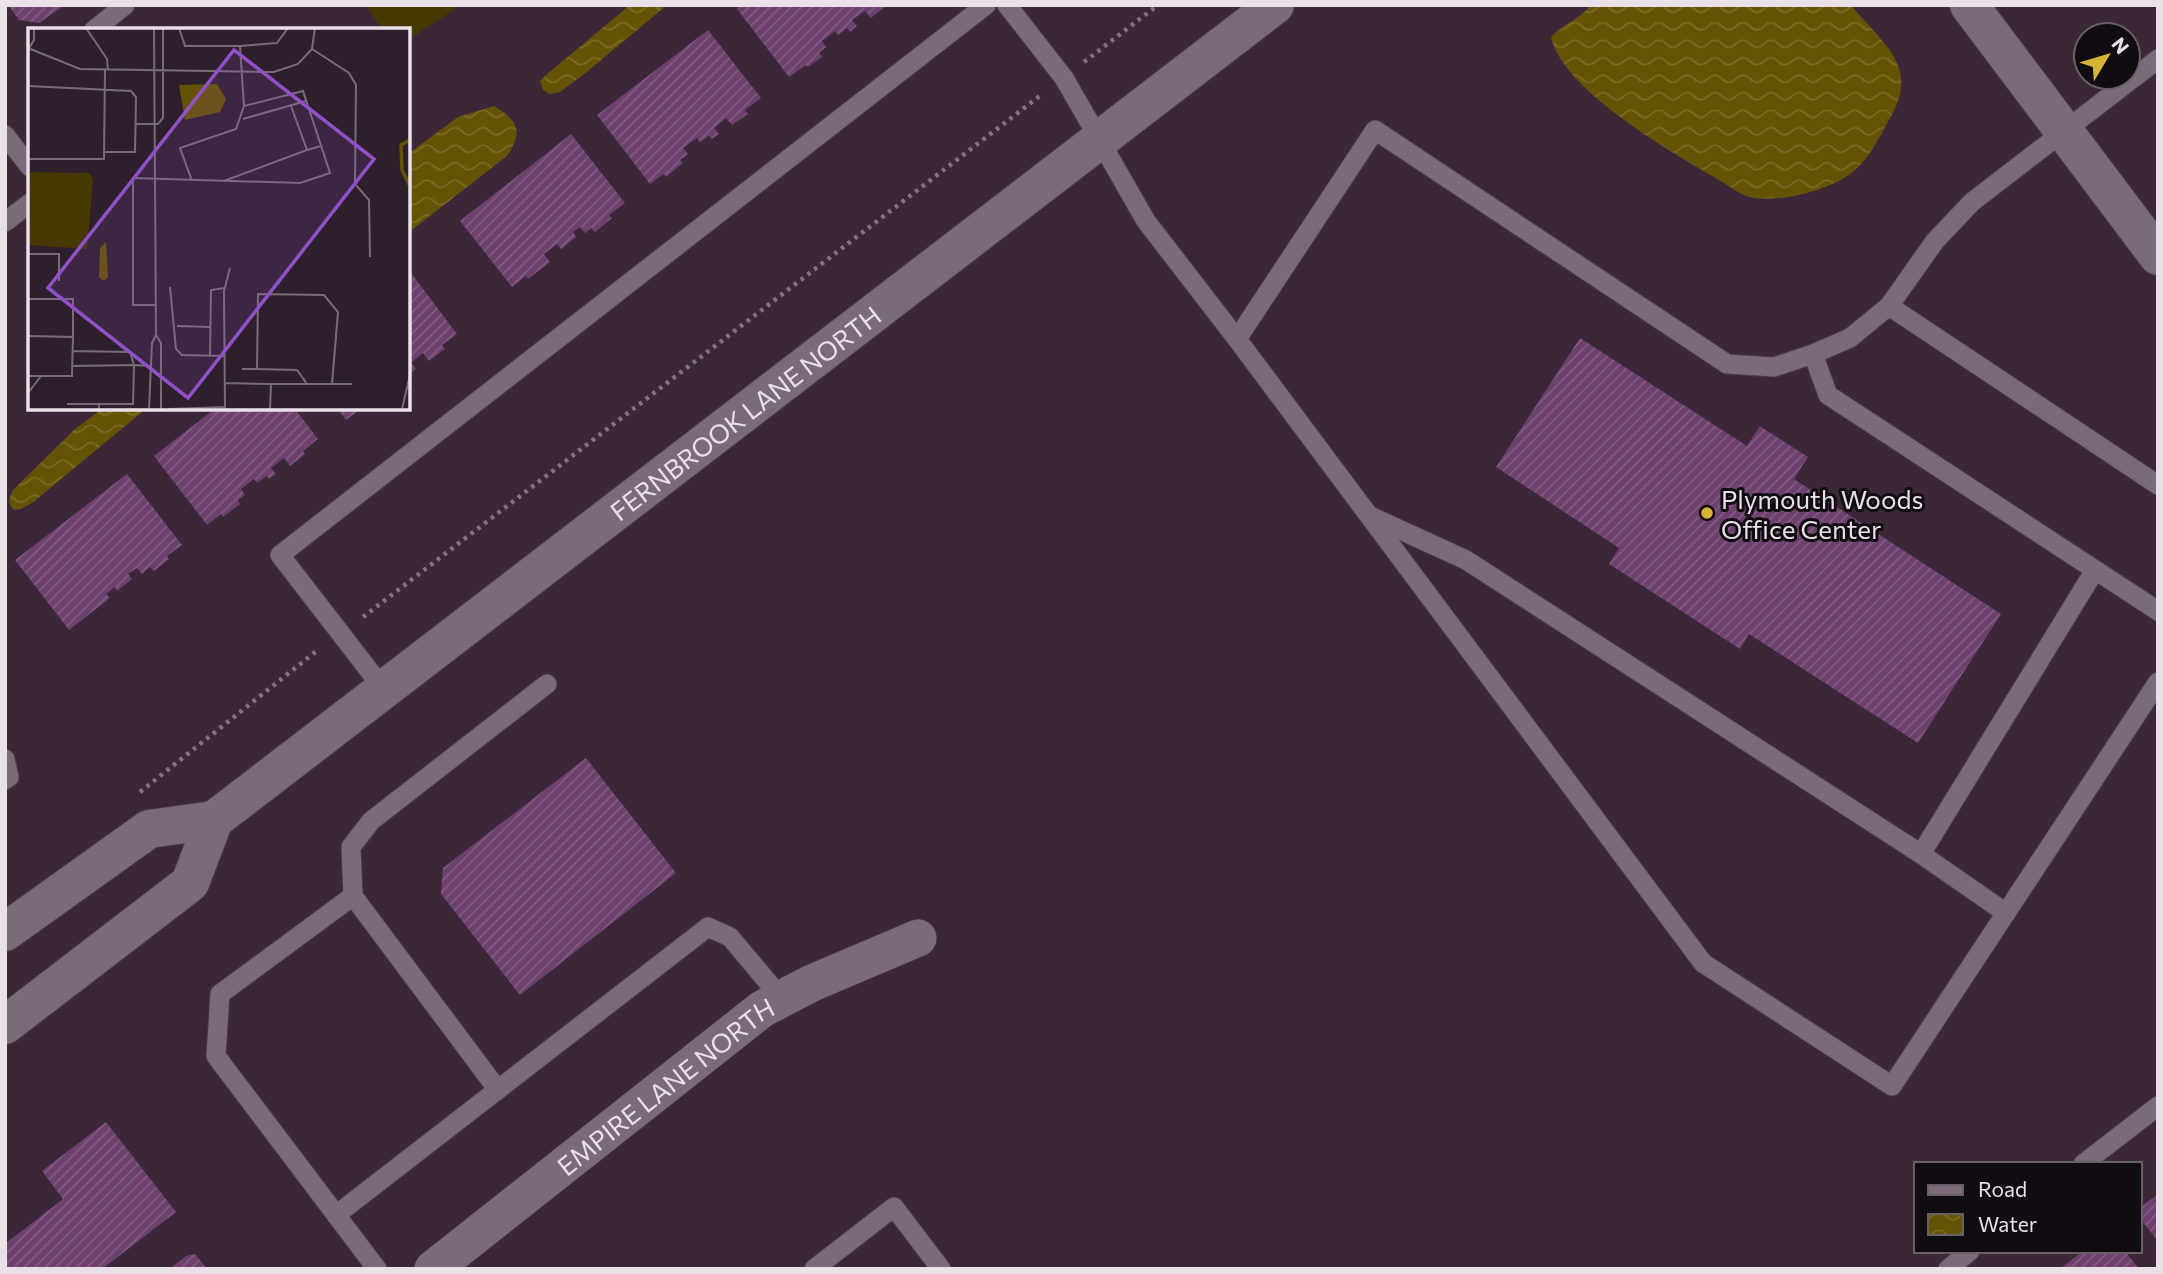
<svg xmlns="http://www.w3.org/2000/svg" width="2163" height="1274" font-family="Commissioner,sans-serif">
	<style>
		.built { fill: #3a2839; fill-rule: evenodd }
		.park { fill: #463903 }
		.water { fill: url(#water-waves) }
		.building { fill: url(#building-hatch) }
		.lines { fill: none; stroke-linecap: round; stroke-linejoin: round }
		.service-casing { stroke: #483d48; stroke-width: 21 }
		.minor-casing { stroke: #483d48; stroke-width: 38 }
		.tertiary-casing { stroke: #483d48; stroke-width: 40 }
		.path { stroke: #80757f; stroke-width: 4.5; stroke-dasharray: 3.5 5; stroke-linecap: butt }
		.service { stroke: #7b6b7a; stroke-width: 19 }
		.minor { stroke: #7b6b7a; stroke-width: 37 }
		.tertiary { stroke: #7b6b7a; stroke-width: 38 }
		.poi-dot { fill: #d5b535; stroke: #110c11; stroke-width: 2.5 }
		.labels { text-anchor: middle; dominant-baseline: central; stroke-width: 6; stroke-linejoin: round; paint-order: stroke }
		.street-label { font-size: 26px; fill: #e9e0e8; stroke: #110c11 }
		.poi-label { font-size: 26px; fill: #e9e0e8; stroke: #110c11; text-anchor: start }
		.inset-river { fill: none; stroke: #645302; stroke-width: 3.5 }
		.inset-road { fill: none; stroke: #786d77; stroke-width: 2 }
		.view { fill: #9150c7; fill-opacity: 0.15; stroke: #9150c7; stroke-width: 3.5 }
		.inset-edge { fill: none; stroke: #e9e0e8; stroke-width: 3.5 }
	</style>
	<defs>
		<pattern id="water-waves" width="16" height="10" patternUnits="userSpaceOnUse" patternTransform="scale(1.75)"><rect width="16" height="10" fill="#645302"/><path d="M0 5q4-4 8 0t8 0" fill="none" stroke="#7a6b27"/></pattern>
		<pattern id="building-hatch" width="6" height="6" patternUnits="userSpaceOnUse" patternTransform="scale(1.75)"><rect width="6" height="6" fill="#6d406d"/><path d="M-1 1l2-2M0 6l6-6M5 7l2-2" fill="none" stroke="#825b82"/></pattern>
	</defs>
	<rect width="100%" height="100%" fill="#2d202c"/>
	<!-- built -->
	<path class="built" d="M5,5H2158V1269H5ZM30,30H408V408H30ZM2086,35H2128V77H2086ZM1916,1164H2140V1251H1916Z"/>
	<!-- park -->
	<path class="park" d="M366,5H461L408,40V30H382Z"/>
	<!-- water -->
	<g class="water">
		<path d="M630,5H667L588,71L560,92L550,94L543,90L540,81L546,75Z"/>
		<path d="M1591,5H1851C1867,26 1899,51 1901,78C1903,97 1894,111 1885,127C1877,142 1868,159 1855,170C1833,190 1778,204 1749,197C1737,193 1724,182 1712,176C1667,149 1563,90 1551,37C1563,24 1580,19 1591,5Z"/>
		<path d="M494,106C519,121 523,132 507,156L408,233V154L458,117Z"/>
		<path d="M103,408H147L32,503L21,509L14,510C7,503 9,499 13,490L74,430Z"/>
	</g>
	<!-- building -->
	<g class="building">
		<path d="M8,5H65L39,23L19,20Z"/>
		<path d="M741,5H887L871,18L865,11L852,20L857,26L850,32L847,28L838,35L835,31L822,41L826,47L819,53L822,57L808,67L806,65L789,77L737,9Z"/>
		<path d="M708,30L761,98L745,110L748,114L732,125L726,118L714,128L719,134L712,139L709,136L700,142L697,138L683,148L688,154L680,160L683,163L666,177L664,174L650,184L597,115Z"/>
		<path d="M571,134L625,203L609,215L612,218L595,232L591,228L585,233L580,227L573,232L576,237L561,249L557,244L544,254L550,262L528,279L526,276L512,287L460,221Z"/>
		<path d="M408,269L457,334L442,345L445,349L429,361L423,353L411,363L416,369L408,375Z"/>
		<path d="M1580,338L1747,446L1760,426L1808,457L1794,479L2001,614L1918,743L1749,634L1740,649L1609,564L1619,548L1496,467Z"/>
		<path d="M216,408H294L318,439L303,451L305,454L290,466L284,458L271,468L276,474L269,479L267,476L257,483L254,479L241,489L245,495L238,500L240,504L223,517L221,514L207,525L154,456Z"/>
		<path d="M337,408H368L363,412L361,409L346,420Z"/>
		<path d="M127,474L182,545L167,556L169,559L154,571L150,567L142,574L137,568L128,574L132,579L117,591L115,587L106,594L110,598L69,630L15,560Z"/>
		<path d="M586,758L676,873L520,995L441,894L443,868Z"/>
		<path d="M106,1122L176,1212L102,1269H5V1244L63,1199L42,1171Z"/>
		<path d="M2158,1194V1241L2140,1219V1208Z"/>
		<path d="M2083,1251H2125L2139,1269H2060Z"/>
		<path d="M195,1254L207,1269H170L186,1256Z"/>
	</g>
	<g class="lines">
		<defs>
			<g id="service">
				<path d="M1007,5L1064,78L1146,221L1237,339L1703,963L1892,1086L2158,682"/>
				<path d="M94,30L125,5"/>
				<path d="M2158,59L1972,202L1935,241L1889,306L2158,485"/>
				<path d="M5,135L30,167"/>
				<path d="M5,222L30,203"/>
				<path d="M1237,339L1375,130L1727,364L1774,367L1813,354L1850,338L1889,306"/>
				<path d="M1813,354L1828,395L2158,611"/>
				<path d="M1370,516L1466,560L1921,854"/>
				<path d="M385,691L280,555L986,5"/>
				<path d="M5,759L9,777L5,780"/>
				<path d="M353,896L498,1090"/>
				<path d="M2006,913L1921,854L2095,570"/>
				<path d="M2083,1164L2158,1106"/>
				<path d="M336,1215L708,927L730,937L782,999"/>
				<path d="M377,1269L216,1056L220,994L353,896L351,847L371,821L547,684"/>
				<path d="M814,1269L894,1207L941,1269"/>
				<path d="M1948,1269L1970,1251"/>
			</g>
			<g id="minor">
				<path id="s1" d="M433,1269L762,1009L812,983L918,938"/>
			</g>
			<g id="tertiary">
				<path d="M1969,5L2158,256"/>
				<path id="s2" d="M5,932L149,829L214,820L1275,5"/>
				<path d="M5,1025L190,883L214,820"/>
			</g>
		</defs>
		<!-- service casing -->
		<use href="#service" class="service-casing"/>
		<!-- minor casing -->
		<use href="#minor" class="minor-casing"/>
		<!-- tertiary casing -->
		<use href="#tertiary" class="tertiary-casing"/>
		<!-- path -->
		<g class="path">
			<path d="M1084,62L1158,5"/>
			<path d="M363,617L1041,95"/>
			<path d="M140,792L319,649"/>
		</g>
		<!-- service -->
		<use href="#service" class="service"/>
		<!-- minor -->
		<use href="#minor" class="minor"/>
		<!-- tertiary -->
		<use href="#tertiary" class="tertiary"/>
	</g>
	<!-- markers -->
	<circle class="poi-dot" cx="1707" cy="513" r="7"/>
	<g class="labels">
		<!-- street labels -->
		<g class="street-label">
			<text stroke="none"><textPath href="#s2" startOffset="912">FERNBROOK LANE NORTH</textPath></text>
			<text stroke="none"><textPath href="#s1" startOffset="296">EMPIRE LANE NORTH</textPath></text>
		</g>
		<!-- poi labels -->
		<g class="poi-label">
			<text x="1721" y="498">Plymouth Woods<tspan x="1721" dy="30">Office Center</tspan></text>
		</g>
	</g>
	<!-- overview -->
	<g transform="translate(28 28)">
		<rect width="382" height="382" fill="#2d202c"/>
		<path d="M0,144L61,145L65,151L59,221L0,217Z" fill="#463903"/>
		<path d="M189,56L198,71L192,84L157,92L151,57ZM78,214L80,249L76,253L71,249L72,220Z" fill="#645302"/>
		<path class="inset-river" d="M382,112L373,117L374,142L382,158"/>
		<path class="inset-road" d="M58,0L79,31L80,42M212,18L249,15L260,0M0,20L52,41L246,44L270,36L284,21L287,0M284,21L321,45L328,57L327,156L341,172L342,229M0,22L6,12V0M0,58L103,63L108,69L107,124H76M263,78L279,122L293,118M215,91L278,73M108,96H130M130,96L135,90V0M0,131H76L77,42M164,153L152,120L208,101L216,78M196,153L279,122M0,226H31V253M142,259L148,321L154,327L197,328M0,271H45V309M129,277H105V150L272,155L302,145L275,63L216,78L212,18H157L151,0M149,298L183,299M128,307L133,315V381M0,308L45,309L44,348H0M44,323L102,324L106,337L123,338M182,328L183,262L197,260M44,338L106,337L105,376H71V381M214,341H229L230,266L296,267L310,284L304,356M229,341L269,342L279,356M197,355L243,356L242,381M243,356H324M0,365L13,348M39,376H71M121,381L124,315L128,307L126,0M141,381L197,379M197,381L196,263L202,240M374,381L382,347"/>
		<path class="view" d="M206,22L346,131L160,370L20,260Z"/>
		<rect width="382" height="382" class="inset-edge"/>
	</g>
	<!-- border -->
	<rect width="2163" height="1274" fill="none" stroke="#e9e0e8" stroke-width="14"/>
	<!-- legend -->
	<rect x="1914" y="1162" width="228" height="91" fill="#110c11" stroke="#676167" stroke-width="2"/>
	<rect x="1928" y="1185" width="35" height="10" fill="#7b6b7a" stroke="#676167" stroke-width="2"/>
	<text x="1978" y="1197" font-size="21" fill="#e9e0e8">Road</text>
	<rect x="1928" y="1214" width="35" height="21" fill="url(#water-waves)" stroke="#676167" stroke-width="2"/>
	<text x="1978" y="1232" font-size="21" fill="#e9e0e8">Water</text>
	<!-- north arrow -->
	<g transform="translate(2107 56) rotate(52)"><circle r="33" fill="#110c11" stroke="#676167" stroke-width="2"/>
	<path d="M0-5L12 26L0 18L-12 26Z" fill="#d5b535"/>
	<text y="-10" font-size="19" font-weight="bold" text-anchor="middle" fill="#e9e0e8">N</text>
	</g>
</svg>
